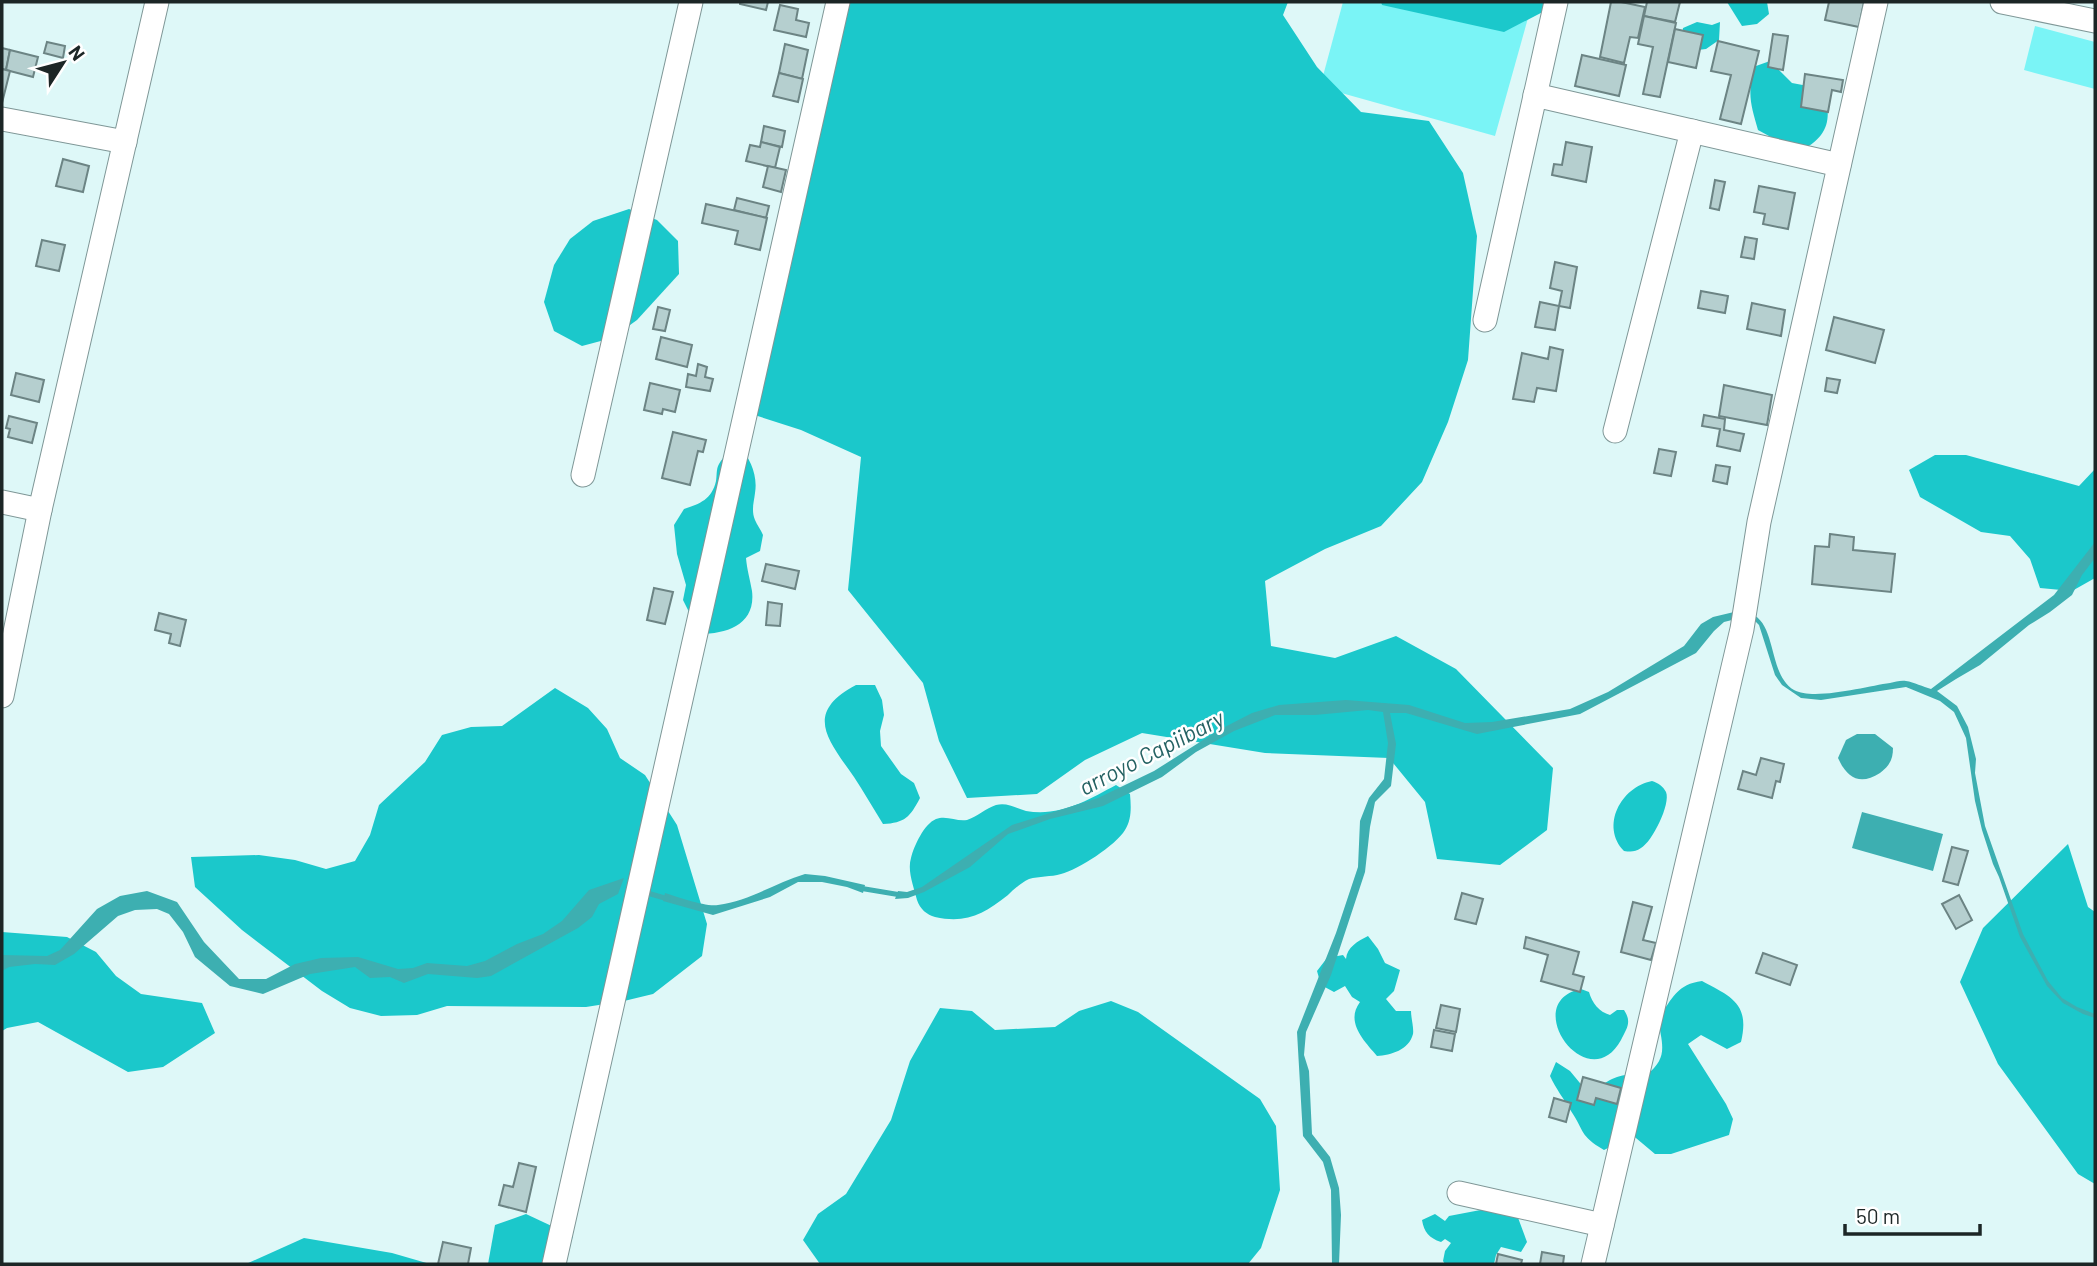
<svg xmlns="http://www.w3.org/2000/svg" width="2097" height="1266" font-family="Barlow,sans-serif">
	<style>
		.green { fill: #7af4f6 }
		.forest { fill: #1bc8cb }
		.water { fill: #3dafb1 }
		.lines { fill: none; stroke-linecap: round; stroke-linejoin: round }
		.stream { stroke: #3dafb1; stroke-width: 5 }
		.building { fill: #b5cfcf; stroke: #6c8484; stroke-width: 2 }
		.minor-casing { stroke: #7f9797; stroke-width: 25 }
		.minor { stroke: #fff; stroke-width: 23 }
		.labels { text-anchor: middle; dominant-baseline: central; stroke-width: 5; stroke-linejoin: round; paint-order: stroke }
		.water-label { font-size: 23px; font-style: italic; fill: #256263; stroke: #fff }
	</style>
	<rect width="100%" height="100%" fill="#def8f8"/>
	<!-- green -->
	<g class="green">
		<path d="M1343,2H1471L1528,18L1495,136L1320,87Z"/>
		<path d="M2035,26L2095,42V89L2024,70Z"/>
	</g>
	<!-- forest -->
	<g class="forest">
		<path d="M849,2H1288L1283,15L1317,67L1361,112L1429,121L1463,173L1477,236L1468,360L1448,422L1422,482L1381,526L1325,549L1265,581L1271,646L1335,658L1396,636L1456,669L1553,768L1547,830L1500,865L1437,859L1425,802L1389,758L1265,753L1142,733L1085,760L1037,794L967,798L939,741L923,683L848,590L861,457L801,430L739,410Z"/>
		<path d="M1381,2H1558V4L1504,32L1382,5Z"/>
		<path d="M1727,2H1767L1769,14L1757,24L1742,26Z"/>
		<path d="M1697,22L1712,25L1720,22L1719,40L1706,49L1698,50L1682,35L1683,28Z"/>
		<path d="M1770,61L1792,83L1824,89C1832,120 1829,137 1798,152L1758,130C1751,105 1746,92 1756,66Z"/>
		<path d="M629,209L657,220L678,241L679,274L637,320L612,338L582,346L554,331L544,302L554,265L570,239L593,221Z"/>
		<path d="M740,446C750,459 758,475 755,493C754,502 751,510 755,520C757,525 761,530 763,535L760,551L746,558C747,570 750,579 752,591C756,624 728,634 700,634L683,600L686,585L677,554L674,525L684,509C700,504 712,499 716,481C717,476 716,469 719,464C723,456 732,451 740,446Z"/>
		<path d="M1935,455H1966L2079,486L2095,469V578L2072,591L2040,588L2030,559L2010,536L1981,532L1920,497L1909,470Z"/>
		<path d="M856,685H875L882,700L884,715L880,731L881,746L901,774L914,783L920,798C910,817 905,823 883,824C873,808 864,792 854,777C828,740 803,713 856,685Z"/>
		<path d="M555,688L588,708L607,729L620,758L645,775L677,825L707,924L702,956L653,994L624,1001L586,1007L447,1006L417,1015L381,1016L350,1008L322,991L242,930L195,887L191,857L259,855L295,860L326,869L355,861L370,835L379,805L425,762L442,735L471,727L502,726Z"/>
		<path d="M1652,781C1658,783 1663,786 1666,792C1671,804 1652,842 1641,848C1635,852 1631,852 1624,851C1600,826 1621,787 1652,781Z"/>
		<path d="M1116,785L1130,794C1131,806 1132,819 1125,830C1116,845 1078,870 1061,874C1051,877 1039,876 1029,879C1021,883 1014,889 1008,895C984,914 966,924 935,917C927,915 920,909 917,900C914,887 907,871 911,858C914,846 924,824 936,819C947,815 957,822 967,820C977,817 986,808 996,805C1007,802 1015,808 1026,811C1060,817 1088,800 1116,785Z"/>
		<path d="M2068,844L2088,907L2095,912V1184L2078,1174L1998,1064L1960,982L1983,928Z"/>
		<path d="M2,932L67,937L96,952L116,976L141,994L202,1003L215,1033L163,1067L128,1072L38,1022L7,1028L2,1031Z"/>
		<path d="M1368,936L1378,949L1385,963L1400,970L1394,991L1386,999L1396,1011H1411C1411,1018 1414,1028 1413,1034C1409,1050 1391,1055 1377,1056C1364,1041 1345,1022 1360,1002L1352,997L1345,986L1334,992L1321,985L1317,971L1327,958L1343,955L1346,959C1347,947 1358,941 1368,936Z"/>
		<path d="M1702,981C1732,997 1750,1004 1741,1042L1727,1049L1701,1035L1688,1044L1726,1104L1733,1119L1729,1135L1671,1154H1655L1630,1133L1618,1143L1604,1150C1579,1135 1585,1132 1571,1111C1564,1099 1556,1089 1550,1076L1556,1062L1570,1071L1589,1094C1612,1078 1617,1073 1646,1075C1669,1058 1662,1044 1658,1019C1672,999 1677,984 1702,981Z"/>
		<path d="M1581,989L1589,992C1592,1003 1599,1012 1610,1015L1617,1010H1624C1632,1022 1627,1028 1621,1040C1588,1100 1518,1002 1581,989Z"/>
		<path d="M1111,1001L1138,1012L1260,1099L1276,1126L1280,1190L1261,1248L1248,1264H820L803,1240L818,1214L846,1194L891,1120L910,1061L940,1008L972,1011L995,1030L1055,1027L1079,1011Z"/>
		<path d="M1491,1208L1517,1215L1527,1242L1521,1252L1501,1247L1496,1255L1494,1264H1445L1443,1261L1445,1251L1451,1243L1445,1239L1441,1242C1429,1238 1424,1232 1422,1220L1435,1214L1445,1221L1449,1216Z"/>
		<path d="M526,1214L573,1236L563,1264H488L495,1225Z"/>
		<path d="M304,1238L392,1253L430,1264H246Z"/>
	</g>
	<!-- water -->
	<g class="water">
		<path d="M2095,542V558L2082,575L2072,595L2050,612L2029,625L1980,665L1956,679L1937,691L1957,706L1968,727L1976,759L1975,773L1985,826L2023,934L2048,981L2062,998L2077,1007L2095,1014V1018L2083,1014L2063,1003L2047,986L2020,937L1999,877L1993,864L1982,830L1975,801L1966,738L1954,712L1940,701L1906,687L1821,700L1801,698L1782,685L1775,675L1759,625L1755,621L1750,620L1751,614C1777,623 1768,675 1794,690C1814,701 1867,686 1890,683C1895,682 1901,680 1906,681C1914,682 1923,687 1931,689L2054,595Z"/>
		<path d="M1734,612L1732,620L1724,622L1714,631L1696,653L1580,714L1477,734L1406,713H1390L1396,744L1391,786L1375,802L1370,827L1365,872L1331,975L1306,1032L1304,1055L1309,1071L1312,1134L1330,1157L1339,1188L1341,1215L1339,1264H1332L1331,1190L1323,1162L1303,1136L1297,1032L1336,933L1358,867L1360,821L1369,798L1384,779L1388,743L1383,712L1368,710L1315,715H1275L1234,731L1196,752L1162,777L1103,806L1050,819L1008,834L970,867L924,892L908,898L895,899L898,891L907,892L922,887L1012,825L1098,798L1154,771L1219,730L1252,713L1279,705L1346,700L1409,705L1465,723L1492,722L1570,709L1608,692L1684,646L1701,624L1713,617Z"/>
		<path d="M1857,734H1875L1893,748C1893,760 1889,766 1880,773C1860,786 1847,778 1838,758L1846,740Z"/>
		<path d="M1862,812L1943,834L1933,871L1852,848Z"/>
		<path d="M805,874L825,876L865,885L863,893L847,887L822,882H798L770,897L713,915L663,901L665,893C678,897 705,907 718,905C749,901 775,883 805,874Z"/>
		<path d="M624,878L618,894L599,904L592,917L578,928L491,976L477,978L428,974L404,983L390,977L370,978L355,967L310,974L263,994L230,986L195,957L183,932L169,914L157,909L135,910L118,916L74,954L55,965L35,964L9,967L2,971V955L47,956L60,950L97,909L120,896L147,891L177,902L204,942L239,979H266L295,964L321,958L358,957L398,969L413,968L427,963L467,966L485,961L517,944L543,934L562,921L589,890Z"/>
	</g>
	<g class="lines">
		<!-- stream -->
		<g class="stream">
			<path d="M859,888L901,895"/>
			<path d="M644,892L668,899"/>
		</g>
	</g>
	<!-- building -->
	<g class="building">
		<path d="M740,2H768L766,10L740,4Z"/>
		<path d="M1611,2H1621L1645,7L1638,38L1630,37L1624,63L1600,57Z"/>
		<path d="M1647,2H1680L1675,22L1644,16Z"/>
		<path d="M1829,2H1864L1859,27L1825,20Z"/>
		<path d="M780,5L798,9L796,20L809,23L806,37L774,30Z"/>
		<path d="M1644,16L1676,23L1660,97L1643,94L1653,47L1638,44Z"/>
		<path d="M1675,29L1703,35L1696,68L1668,62Z"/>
		<path d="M1773,34L1788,36L1783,70L1768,67Z"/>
		<path d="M1718,41L1759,51L1741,124L1720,119L1731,75L1711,71Z"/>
		<path d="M47,42L65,46L63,58L44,53Z"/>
		<path d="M785,44L808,50L802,79L779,73Z"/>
		<path d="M2,48L10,50L6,70L2,69Z"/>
		<path d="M10,50L38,57L33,77L6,70Z"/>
		<path d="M1582,55L1626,65L1619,96L1575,86Z"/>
		<path d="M2,69L10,71L2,103Z"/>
		<path d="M779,73L803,79L798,102L773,96Z"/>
		<path d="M1805,74L1843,80L1841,92L1832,90L1828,112L1801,107Z"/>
		<path d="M764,126L785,131L782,147L761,142Z"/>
		<path d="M761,142L780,147L775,168L746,161L750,145L760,147Z"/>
		<path d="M1566,142L1592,147L1586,182L1552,175L1554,164L1562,165Z"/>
		<path d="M63,159L89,166L83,192L56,186Z"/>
		<path d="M768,166L786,170L781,192L763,187Z"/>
		<path d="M1715,180L1725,182L1719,210L1710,208Z"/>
		<path d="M1759,186L1795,193L1788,229L1763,224L1765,214L1754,212Z"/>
		<path d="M737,198L769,206L766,218L734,210Z"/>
		<path d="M706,204L767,218L760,250L735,244L738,231L702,223Z"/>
		<path d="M1745,237L1757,239L1754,259L1741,257Z"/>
		<path d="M42,240L65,245L59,271L36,266Z"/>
		<path d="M1555,262L1577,267L1570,308L1559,306L1562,291L1550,288Z"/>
		<path d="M1701,291L1728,296L1725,313L1698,308Z"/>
		<path d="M1540,302L1559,306L1555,330L1535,327Z"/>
		<path d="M1752,303L1785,310L1781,336L1747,329Z"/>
		<path d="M658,307L670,310L665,331L653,329Z"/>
		<path d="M1834,317L1884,330L1875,363L1826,350Z"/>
		<path d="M661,337L692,345L687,367L656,359Z"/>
		<path d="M1550,347L1563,350L1556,391L1537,388L1534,402L1513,399L1522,353L1548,359Z"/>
		<path d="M698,364L707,367L705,377L713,379L710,391L686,387L688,374L696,376Z"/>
		<path d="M16,373L44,380L39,402L11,395Z"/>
		<path d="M1827,378L1840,380L1837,393L1825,391Z"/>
		<path d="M650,383L680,390L675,412L663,409L662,414L644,410Z"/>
		<path d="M1724,385L1772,395L1767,425L1719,416Z"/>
		<path d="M1704,415L1725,419L1724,430L1744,434L1740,451L1717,446L1720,429L1702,426Z"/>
		<path d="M9,416L37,423L32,443L8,437L10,429L6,428Z"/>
		<path d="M673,432L706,440L703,452L698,451L690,485L662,478Z"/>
		<path d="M1659,449L1676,452L1671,476L1654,473Z"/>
		<path d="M1716,465L1730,467L1727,484L1713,481Z"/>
		<path d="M1830,534L1854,537L1853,550L1895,554L1891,592L1812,584L1815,546L1829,547Z"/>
		<path d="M766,564L799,571L795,589L762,581Z"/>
		<path d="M654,588L673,592L665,624L647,620Z"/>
		<path d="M768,602L782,604L780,626L766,625Z"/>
		<path d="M159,613L186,620L180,646L169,643L171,634L155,630Z"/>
		<path d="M1761,758L1784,764L1780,782L1776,781L1772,798L1738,789L1743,771L1756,775Z"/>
		<path d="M1952,847L1968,851L1958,885L1943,881Z"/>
		<path d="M1462,893L1483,899L1476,924L1455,919Z"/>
		<path d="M1959,895L1972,920L1956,929L1942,904Z"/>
		<path d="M1633,902L1652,907L1643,940L1656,943L1651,960L1621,952Z"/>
		<path d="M1526,937L1579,952L1573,974L1584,977L1580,992L1541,981L1548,955L1524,948Z"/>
		<path d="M1763,953L1797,965L1790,985L1756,973Z"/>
		<path d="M1441,1005L1460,1009L1456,1032L1436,1028Z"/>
		<path d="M1434,1030L1455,1034L1452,1051L1431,1047Z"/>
		<path d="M1583,1077L1621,1088L1617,1104L1596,1098L1594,1105L1577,1100Z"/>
		<path d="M1554,1098L1571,1103L1566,1122L1549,1117Z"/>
		<path d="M519,1163L536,1167L526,1212L499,1205L504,1185L513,1187Z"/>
		<path d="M443,1242L471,1248L468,1264H438Z"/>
		<path d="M1542,1252L1564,1256L1563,1264H1540Z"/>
		<path d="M1498,1254L1522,1260L1521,1264H1496Z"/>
	</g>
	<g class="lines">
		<defs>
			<g id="minor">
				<path d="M2002,2L2095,21"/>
				<path d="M1535,95L1839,165"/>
				<path d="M2,119L125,142"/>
				<path d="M1485,320L1556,2"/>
				<path d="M1615,431L1692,131"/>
				<path d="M583,475L691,2"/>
				<path d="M2,502L40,510"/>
				<path d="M2,696L40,510L157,2"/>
				<path d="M1459,1193L1602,1225"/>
				<path d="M554,1264L838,2"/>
				<path d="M1593,1264L1742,629L1759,522L1876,2"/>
			</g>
		</defs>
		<!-- minor casing -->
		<use href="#minor" class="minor-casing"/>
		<!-- minor -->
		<use href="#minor" class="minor"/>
	</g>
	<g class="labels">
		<!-- water labels -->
		<g class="water-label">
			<text transform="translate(1151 752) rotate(-27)">arroyo Capiibary</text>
		</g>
	</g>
	<!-- border -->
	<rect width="2097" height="1266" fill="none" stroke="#1c2626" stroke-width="7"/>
	<!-- north arrow -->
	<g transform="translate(63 63) rotate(54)" stroke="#ffffff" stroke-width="5" paint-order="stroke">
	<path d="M0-5L12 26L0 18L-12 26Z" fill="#1c2626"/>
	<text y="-10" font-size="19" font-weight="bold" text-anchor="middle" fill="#1c2626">N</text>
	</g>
	<!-- scale -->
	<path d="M1845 1224v10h135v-10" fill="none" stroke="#1c2626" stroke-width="3.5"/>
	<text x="1856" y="1224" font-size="21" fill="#1c2626" stroke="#ffffff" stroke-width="5" paint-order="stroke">50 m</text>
</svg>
